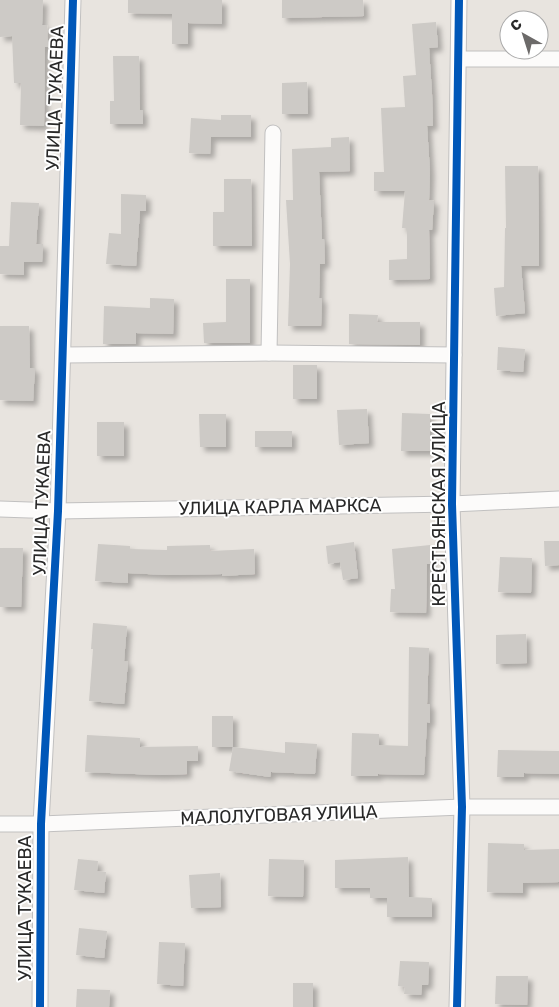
<svg xmlns="http://www.w3.org/2000/svg" width="559" height="1007" font-family="Rubik,sans-serif">
	<style>
		.building { fill: #cdcac6; filter: url(#shadow) }
		.lines { fill: none; stroke-linecap: round; stroke-linejoin: round }
		.street-casing { stroke: #c1c0c0; stroke-width: 17 }
		.street { stroke: #fcfbfa; stroke-width: 15 }
		.cycleway-casing { stroke: #fff; stroke-width: 11 }
		.cycleway { stroke: #0057b8; stroke-width: 8 }
		.labels { text-anchor: middle; dominant-baseline: central; stroke-width: 4; stroke-linejoin: round; paint-order: stroke }
		.street-label { font-size: 18px; fill: #292929; stroke: #fff }
	</style>
	<defs>
		<filter id="shadow"><feDropShadow dx="4.5" dy="4.5" stdDeviation="2.5" flood-color="#0004"/></filter>
	</defs>
	<rect width="100%" height="100%" fill="#e8e4df"/>
	<!-- building -->
	<g class="building">
		<path d="M0,0H43L42,25H47L48,47H45L44,126L20,125L21,83H14L12,36L0,37Z"/>
		<path d="M128,0H222V24L188,23V44H172V14L128,13Z"/>
		<path d="M282,0H363L364,16L282,18Z"/>
		<path d="M436,22L438,47L429,48L432,94L433,126H427L430,172L429,200L434,201L432,230H429L430,279L389,280V260L407,259V228H402L405,191H374V172H384L381,108L405,107L403,76L416,75L412,24Z"/>
		<path d="M113,56H139L140,110H143V124H110V101H114Z"/>
		<path d="M307,82L308,114H282V83Z"/>
		<path d="M221,115H251V137H211L210,154L189,153L191,118L221,120Z"/>
		<path d="M349,137L350,171L319,172L322,239H324L325,264H320L319,298H322L321,326H288L290,264L286,200H293L292,149L331,147V138Z"/>
		<path d="M505,166H538L539,229V266H521L525,313L496,316L494,288L504,287L505,228H506Z"/>
		<path d="M224,179H251L252,246H213V212H224Z"/>
		<path d="M121,194L146,195V211H140L136,266L106,264L109,233L121,234Z"/>
		<path d="M11,202L39,203L36,244H43L42,262H24V275L0,274V246H9Z"/>
		<path d="M226,279H250V343H204L203,323L226,322Z"/>
		<path d="M150,298L174,299L173,334L136,333V344H103L104,306L150,308Z"/>
		<path d="M349,314L378,315L377,322H420V345L349,344Z"/>
		<path d="M0,326H29L30,368H35L33,401L0,400Z"/>
		<path d="M498,347L525,349L523,372L497,370Z"/>
		<rect x="293" y="365" width="24" height="34"/>
		<path d="M367,409L369,443L339,445L337,410Z"/>
		<path d="M402,413L430,414V451H401Z"/>
		<path d="M199,414H226V447H200Z"/>
		<rect x="97" y="422" width="27" height="34"/>
		<rect x="255" y="431" width="37" height="16"/>
		<path d="M544,541H559V565L545,566Z"/>
		<path d="M354,542L358,578L343,580L340,562L328,564L326,546Z"/>
		<path d="M98,544L130,546V549L167,550V546L210,545V551L254,549L255,574L222,576V574L167,575L128,573V583L95,581Z"/>
		<path d="M430,545L432,564H427L426,613L390,612L391,589H395L392,549Z"/>
		<path d="M0,548H23L21,607H0Z"/>
		<path d="M500,557L532,558L531,593L498,592Z"/>
		<path d="M93,623L127,626L124,661L128,662L124,704L89,701L93,649H91Z"/>
		<path d="M526,634L527,663L496,664V635Z"/>
		<path d="M409,647L429,648L427,704H430V723L427,722L424,775L378,774V776H351L352,733L379,734V745L408,746Z"/>
		<rect x="212" y="716" width="21" height="31"/>
		<path d="M87,735L140,738V747L198,746V761H187V774L160,775L85,772Z"/>
		<path d="M285,742L317,744L315,774L271,772L270,777L229,771L233,747L285,753Z"/>
		<path d="M498,750L559,751V774L524,773V777H497Z"/>
		<path d="M488,843L524,844V850L559,849V882L523,883V893L487,892Z"/>
		<path d="M408,857L409,897L432,898V917H387V898H370V888H335V860Z"/>
		<path d="M78,859L98,861L97,871L106,872L104,893L74,890Z"/>
		<path d="M269,859L304,860L303,897L268,896Z"/>
		<path d="M220,873L221,907L191,908L189,875Z"/>
		<path d="M79,928L107,931L104,958L76,955Z"/>
		<path d="M159,942L185,943L183,986L157,984Z"/>
		<path d="M400,961L429,962L428,985H422L421,995L404,994L405,987L398,986Z"/>
		<path d="M496,976H528L527,1005L495,1004Z"/>
		<rect x="293" y="983" width="20" height="24"/>
		<path d="M77,989L110,990L109,1007H76Z"/>
	</g>
	<g class="lines">
		<defs>
			<g id="street">
				<path d="M459,59H559"/>
				<path d="M269,353L273,133"/>
				<path d="M63,355L269,353L454,355"/>
				<path d="M0,509L58,511L452,504L559,499"/>
				<path d="M0,824H41L462,807H559"/>
				<path d="M40,1007L41,824L58,511L73,0"/>
				<path d="M457,1007L462,807L452,504L459,0"/>
			</g>
		</defs>
		<!-- street casing -->
		<use href="#street" class="street-casing"/>
		<!-- street -->
		<use href="#street" class="street"/>
		<defs>
			<g id="cycleway">
				<path d="M40,1007L41,824L58,511L73,0"/>
				<path d="M457,1007L462,807L452,504L459,0"/>
			</g>
		</defs>
		<!-- cycleway casing -->
		<use href="#cycleway" class="cycleway-casing"/>
		<!-- cycleway -->
		<use href="#cycleway" class="cycleway"/>
	</g>
	<g class="labels">
		<!-- street labels -->
		<g class="street-label">
			<text transform="translate(55 98) rotate(-88)">УЛИЦА ТУКАЕВА</text>
			<text transform="translate(42 503) rotate(-88)">УЛИЦА ТУКАЕВА</text>
			<text transform="translate(439 504) rotate(-90)">КРЕСТЬЯНСКАЯ УЛИЦА</text>
			<text transform="translate(280 507) rotate(-1)">УЛИЦА КАРЛА МАРКСА</text>
			<text transform="translate(279 815) rotate(-2)">МАЛОЛУГОВАЯ УЛИЦА</text>
			<text transform="translate(25 908) rotate(-90)">УЛИЦА ТУКАЕВА</text>
		</g>
	</g>
	<!-- north arrow -->
	<g transform="translate(524 35) rotate(321)"><circle r="24" fill="#ffffff" stroke="#a9a9a9"/>
	<path d="M0-4L9 19L0 12L-9 19Z" fill="#6c6a69"/>
	<text y="-8" font-size="14" font-weight="bold" text-anchor="middle" fill="#292929">С</text>
	</g>
</svg>
